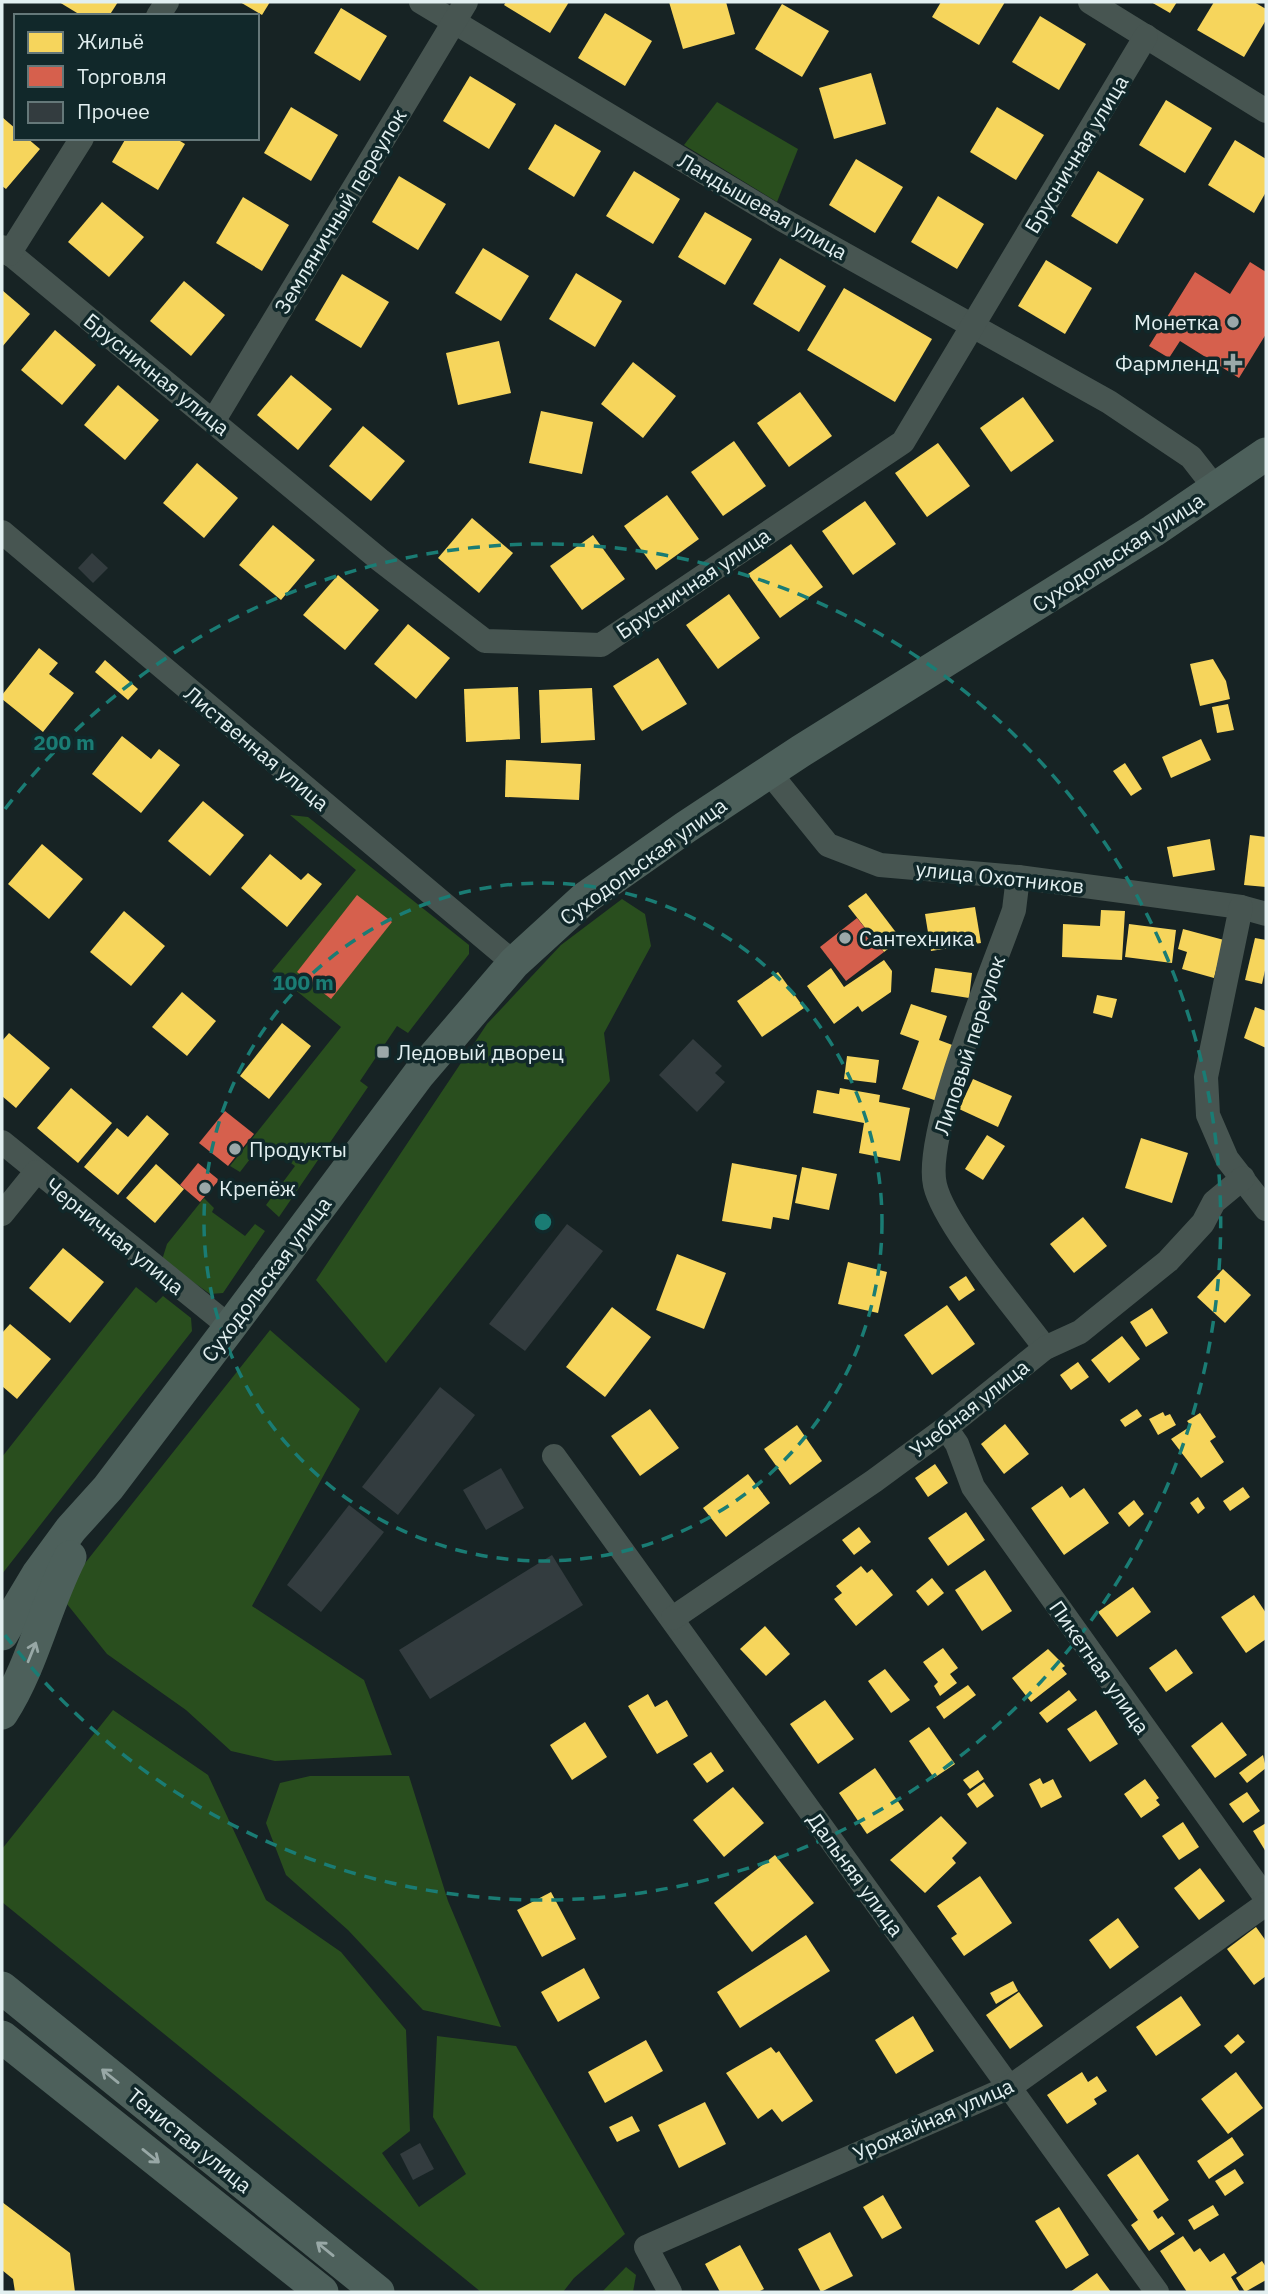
<svg xmlns="http://www.w3.org/2000/svg" width="1268" height="2294" font-family="'IBM Plex Sans',sans-serif">
	<style>
		.green { fill: #294e1e }
		.homes { fill: #f6d55c }
		.shops { fill: #d6604d }
		.building { fill: #333c3f }
		.lines { fill: none; stroke-linecap: round; stroke-linejoin: round }
		.street { stroke: #475551; stroke-width: 24 }
		.secondary { stroke: #4d605b; stroke-width: 33 }
		.oneway { stroke: #98a8a6 }
		.ring { fill: none; stroke: #1a7c74; stroke-width: 3.5; stroke-dasharray: 12 9 }
		.poi-dot { fill: #9ba8a9; stroke: #11282a; stroke-width: 2.5 }
		.labels { text-anchor: middle; dominant-baseline: central; stroke-width: 7; stroke-linejoin: round; paint-order: stroke }
		.street-label { font-size: 21px; fill: #e2eff0; stroke: #11282a }
		.poi-label { font-size: 21px; fill: #e2eff0; stroke: #11282a; text-anchor: start }
		.centre { fill: #1a7c74; stroke: #11282a; stroke-width: 3.5 }
		.ring-label { font-size: 21px; text-anchor: middle; font-weight: bold; fill: #1a7c74; stroke: #11282a; stroke-width: 7; stroke-linejoin: round; paint-order: stroke }
	</style>
	<rect width="100%" height="100%" fill="#172324"/>
	<!-- green -->
	<g class="green">
		<path d="M717,102L798,149L777,202L684,145Z"/>
		<path d="M290,815L308,817L469,945V954L408,1033L397,1026L360,1081L368,1087L279,1217L266,1205L295,1166L263,1142L240,1172L230,1166L341,1027L272,971L356,870Z"/>
		<path d="M622,899L645,914L651,946L604,1033L610,1081L386,1363L316,1280L487,1024L561,945Z"/>
		<path d="M204,1198L214,1208L212,1212L245,1236L255,1224L265,1231L223,1293L210,1294L162,1260L167,1244Z"/>
		<path d="M136,1287L156,1303L163,1296L191,1318L192,1331L2,1574V1457Z"/>
		<path d="M270,1330L360,1409L252,1606L364,1680L392,1755L275,1761L231,1751L186,1710L107,1654L67,1604L74,1577Z"/>
		<path d="M113,1710L208,1775L266,1900L341,1952L406,2030L410,2131L382,2153L419,2207L466,2174L433,2117L437,2036L516,2046L625,2234L574,2278L563,2292H481L2,1902V1849Z"/>
		<path d="M310,1776H409L448,1901L501,2027L423,2010L348,1930L286,1875L266,1823L280,1783Z"/>
		<path d="M626,2267L636,2275L633,2292H602Z"/>
	</g>
	<!-- homes -->
	<g class="homes">
		<path d="M59,2H118L109,16H82Z"/>
		<path d="M240,2H270L262,15Z"/>
		<path d="M506,2H569L550,33L504,5Z"/>
		<path d="M669,2H726L735,34L683,49Z"/>
		<path d="M941,2H1005L979,45L932,17Z"/>
		<path d="M1151,2H1177L1170,13Z"/>
		<path d="M1214,2H1254L1266,9V20L1244,57L1197,30Z"/>
		<path d="M782,4L829,31L802,77L755,49Z"/>
		<path d="M341,8L387,36L360,81L314,53Z"/>
		<path d="M605,13L652,41L625,86L578,58Z"/>
		<path d="M1040,16L1086,44L1059,90L1012,62Z"/>
		<path d="M871,73L886,124L834,139L819,88Z"/>
		<path d="M470,76L516,104L489,149L443,121Z"/>
		<path d="M1166,100L1212,128L1185,173L1139,145Z"/>
		<path d="M291,107L338,135L311,181L264,153Z"/>
		<path d="M997,107L1044,135L1016,180L970,152Z"/>
		<path d="M2,117L16,129V138H27L40,149L6,189L2,186Z"/>
		<path d="M555,124L601,151L574,197L528,169Z"/>
		<path d="M126,138H175L185,144L158,190L112,162Z"/>
		<path d="M1235,140L1266,159V192L1254,213L1208,185Z"/>
		<path d="M856,159L903,187L875,233L829,205Z"/>
		<path d="M634,171L680,199L653,244L606,216Z"/>
		<path d="M1098,171L1144,199L1117,244L1071,216Z"/>
		<path d="M399,176L446,204L418,250L372,222Z"/>
		<path d="M938,196L984,224L957,269L911,242Z"/>
		<path d="M243,197L289,225L262,271L216,243Z"/>
		<path d="M102,202L144,237L109,277L68,242Z"/>
		<path d="M705,212L752,239L725,285L678,257Z"/>
		<path d="M483,248L529,276L501,321L455,293Z"/>
		<path d="M780,258L826,286L799,332L753,304Z"/>
		<path d="M1046,260L1092,288L1065,334L1018,306Z"/>
		<path d="M576,273L622,301L595,347L549,319Z"/>
		<path d="M342,274L389,302L361,348L315,320Z"/>
		<path d="M184,281L225,315L191,356L150,321Z"/>
		<path d="M844,288L932,339L895,402L807,350Z"/>
		<path d="M2,290L30,314L2,347Z"/>
		<path d="M55,330L96,365L62,405L21,370Z"/>
		<path d="M499,341L511,393L458,405L446,353Z"/>
		<path d="M633,362L676,396L643,438L601,404Z"/>
		<path d="M291,375L332,409L298,450L257,415Z"/>
		<path d="M118,385L159,420L125,460L84,425Z"/>
		<path d="M800,392L832,436L789,467L757,423Z"/>
		<path d="M1023,397L1054,441L1011,472L980,428Z"/>
		<path d="M541,411L593,422L582,474L529,463Z"/>
		<path d="M363,426L405,461L371,501L329,466Z"/>
		<path d="M734,441L766,486L723,516L691,472Z"/>
		<path d="M938,443L970,486L927,517L895,473Z"/>
		<path d="M197,463L238,498L204,538L163,503Z"/>
		<path d="M667,495L699,539L656,570L624,526Z"/>
		<path d="M865,501L896,544L853,575L822,531Z"/>
		<path d="M472,518L513,553L479,593L438,558Z"/>
		<path d="M273,525L315,560L281,600L239,565Z"/>
		<path d="M593,535L625,579L582,610L550,566Z"/>
		<path d="M791,544L823,587L780,618L748,574Z"/>
		<path d="M338,575L379,610L345,650L303,615Z"/>
		<path d="M729,594L760,638L718,669L686,625Z"/>
		<path d="M408,624L450,658L416,699L374,664Z"/>
		<path d="M39,648L58,663L49,674L74,693L43,732L2,699V695Z"/>
		<path d="M658,658L687,704L642,731L613,686Z"/>
		<path d="M1213,659L1226,681L1230,699L1200,706L1190,664Z"/>
		<path d="M105,660L138,689L128,700L95,672Z"/>
		<path d="M518,687L520,739L466,742L464,689Z"/>
		<path d="M592,688L595,740L541,743L539,690Z"/>
		<path d="M1228,704L1234,730L1217,733L1212,707Z"/>
		<path d="M122,736L151,759L159,749L180,765L141,813L92,774Z"/>
		<path d="M1201,739L1211,760L1171,778L1162,757Z"/>
		<path d="M506,760L581,764L579,800L505,797Z"/>
		<path d="M1125,763L1142,789L1131,796L1113,771Z"/>
		<path d="M203,801L244,835L210,876L168,841Z"/>
		<path d="M1250,835L1266,837V887L1244,885Z"/>
		<path d="M1210,839L1215,870L1173,877L1167,847Z"/>
		<path d="M42,844L83,879L49,919L8,884Z"/>
		<path d="M270,854L301,880L308,873L322,884L287,927L241,888Z"/>
		<path d="M866,893L901,939L884,952L848,906Z"/>
		<path d="M975,907L981,943L931,951L925,914Z"/>
		<path d="M1101,910L1125,911L1122,960L1062,957L1063,924L1100,926Z"/>
		<path d="M124,911L165,946L131,986L90,952Z"/>
		<path d="M1129,924L1176,930L1172,963L1125,957Z"/>
		<path d="M1183,929L1224,940L1214,978L1182,969L1187,952L1178,949Z"/>
		<path d="M1255,938L1266,940V966L1262,984L1245,980Z"/>
		<path d="M884,960L892,971L891,992L862,1012L858,1006L834,1024L807,986L831,968L844,987Z"/>
		<path d="M935,968L972,973L969,998L931,992Z"/>
		<path d="M778,972L804,1008L762,1037L737,1001Z"/>
		<path d="M182,992L216,1021L187,1056L152,1027Z"/>
		<path d="M1097,995L1117,999L1112,1018L1093,1013Z"/>
		<path d="M911,1004L947,1016L939,1040L955,1046L937,1101L902,1089L919,1041L900,1034Z"/>
		<path d="M1255,1007L1266,1011V1048L1244,1038Z"/>
		<path d="M282,1023L311,1046L269,1099L240,1076Z"/>
		<path d="M9,1033L50,1068L16,1108L2,1096V1041Z"/>
		<path d="M847,1056L879,1060L876,1083L844,1079Z"/>
		<path d="M973,1079L1012,1096L998,1127L959,1109Z"/>
		<path d="M71,1088L112,1123L78,1163L37,1128Z"/>
		<path d="M840,1088L880,1095L879,1102L910,1108L900,1161L859,1153L864,1123L813,1113L817,1090L839,1094Z"/>
		<path d="M147,1115L169,1134L118,1195L84,1167L117,1128L128,1137Z"/>
		<path d="M987,1135L1005,1146L983,1180L965,1169Z"/>
		<path d="M1141,1138L1188,1153L1172,1203L1125,1188Z"/>
		<path d="M732,1163L797,1175L789,1220L773,1217L771,1229L722,1221Z"/>
		<path d="M156,1164L184,1189L155,1223L126,1198Z"/>
		<path d="M802,1167L837,1174L829,1210L795,1203Z"/>
		<path d="M1083,1217L1107,1246L1074,1273L1050,1244Z"/>
		<path d="M63,1248L104,1282L70,1323L29,1288Z"/>
		<path d="M677,1254L726,1273L704,1329L656,1310Z"/>
		<path d="M848,1262L887,1272L878,1313L838,1304Z"/>
		<path d="M1223,1269L1251,1295L1225,1323L1197,1297Z"/>
		<path d="M966,1276L975,1290L959,1301L949,1287Z"/>
		<path d="M947,1305L975,1344L932,1375L904,1335Z"/>
		<path d="M612,1307L651,1337L605,1397L566,1367Z"/>
		<path d="M1152,1308L1168,1333L1146,1347L1130,1322Z"/>
		<path d="M10,1324L51,1359L17,1399L2,1386V1333Z"/>
		<path d="M1122,1336L1140,1359L1109,1383L1091,1360Z"/>
		<path d="M1078,1362L1089,1377L1071,1390L1060,1375Z"/>
		<path d="M650,1409L679,1448L640,1476L611,1436Z"/>
		<path d="M1137,1409L1142,1416L1125,1427L1120,1420Z"/>
		<path d="M1163,1412L1165,1416L1170,1414L1176,1425L1158,1435L1149,1419Z"/>
		<path d="M1200,1413L1216,1437L1210,1441L1224,1462L1201,1478L1171,1439L1191,1426L1187,1421Z"/>
		<path d="M1005,1424L1029,1454L1004,1474L981,1444Z"/>
		<path d="M797,1425L822,1461L790,1485L764,1449Z"/>
		<path d="M935,1464L948,1483L928,1497L915,1478Z"/>
		<path d="M748,1474L770,1503L726,1537L703,1508Z"/>
		<path d="M1062,1486L1070,1498L1084,1488L1109,1523L1064,1555L1031,1508Z"/>
		<path d="M1243,1487L1250,1497L1230,1511L1223,1501Z"/>
		<path d="M1198,1497L1205,1508L1198,1514L1190,1503Z"/>
		<path d="M1134,1500L1144,1514L1129,1527L1118,1513Z"/>
		<path d="M966,1512L985,1540L948,1566L928,1538Z"/>
		<path d="M859,1527L871,1542L854,1555L842,1540Z"/>
		<path d="M861,1566L867,1573L872,1569L893,1595L856,1626L834,1599L842,1593L836,1586Z"/>
		<path d="M985,1570L1012,1611L982,1631L955,1590Z"/>
		<path d="M932,1578L944,1593L928,1606L916,1591Z"/>
		<path d="M1133,1587L1151,1612L1117,1637L1098,1612Z"/>
		<path d="M1254,1595L1266,1613V1639L1246,1653L1221,1617Z"/>
		<path d="M765,1626L790,1654L766,1676L740,1649Z"/>
		<path d="M943,1648L958,1668L950,1674L957,1683L940,1696L934,1686L938,1682L923,1662Z"/>
		<path d="M1048,1649L1065,1666L1062,1668L1067,1674L1031,1702L1012,1678Z"/>
		<path d="M1176,1649L1193,1673L1166,1692L1149,1668Z"/>
		<path d="M885,1669L910,1700L891,1713L868,1681Z"/>
		<path d="M968,1685L976,1695L944,1719L936,1707Z"/>
		<path d="M1069,1690L1077,1700L1047,1723L1039,1713Z"/>
		<path d="M648,1694L655,1707L667,1700L688,1736L657,1754L628,1706Z"/>
		<path d="M825,1700L854,1739L818,1764L790,1724Z"/>
		<path d="M1096,1710L1118,1744L1090,1762L1067,1729Z"/>
		<path d="M585,1722L607,1757L572,1780L550,1745Z"/>
		<path d="M1222,1722L1247,1755L1215,1778L1191,1746Z"/>
		<path d="M929,1727L955,1764L934,1778L909,1741Z"/>
		<path d="M711,1752L724,1771L707,1783L693,1764Z"/>
		<path d="M1263,1755L1266,1768L1247,1783L1239,1773Z"/>
		<path d="M875,1768L904,1810L867,1834L839,1793Z"/>
		<path d="M978,1770L984,1779L970,1789L963,1780Z"/>
		<path d="M1040,1778L1043,1784L1053,1779L1062,1797L1041,1808L1029,1784Z"/>
		<path d="M1145,1779L1159,1798L1156,1800L1160,1805L1141,1818L1124,1794Z"/>
		<path d="M984,1782L994,1796L977,1808L967,1794Z"/>
		<path d="M733,1787L764,1823L724,1857L693,1820Z"/>
		<path d="M1247,1792L1260,1811L1243,1823L1229,1804Z"/>
		<path d="M941,1816L967,1843L952,1858L956,1863L925,1893L890,1860Z"/>
		<path d="M1183,1822L1199,1847L1179,1860L1162,1836Z"/>
		<path d="M1266,1823V1852L1253,1831Z"/>
		<path d="M775,1855L814,1903L752,1952L714,1903Z"/>
		<path d="M1200,1868L1225,1901L1199,1920L1174,1888Z"/>
		<path d="M980,1876L1012,1923L964,1956L951,1938L957,1934L937,1906Z"/>
		<path d="M551,1892L576,1939L542,1957L517,1910Z"/>
		<path d="M1118,1918L1139,1947L1110,1969L1089,1940Z"/>
		<path d="M1256,1927L1266,1941V1976L1254,1985L1227,1949Z"/>
		<path d="M806,1935L830,1971L740,2028L717,1992Z"/>
		<path d="M584,1968L600,1998L558,2022L541,1992Z"/>
		<path d="M1013,1981L1018,1991L996,2004L990,1993Z"/>
		<path d="M1019,1992L1043,2026L1010,2049L986,2015Z"/>
		<path d="M1181,1996L1201,2025L1156,2056L1136,2027Z"/>
		<path d="M913,2016L934,2051L896,2074L875,2040Z"/>
		<path d="M1238,2034L1245,2042L1231,2054L1224,2046Z"/>
		<path d="M646,2040L663,2071L605,2103L588,2072Z"/>
		<path d="M771,2047L776,2053L779,2051L813,2101L782,2122L772,2109L758,2119L726,2073Z"/>
		<path d="M1082,2072L1088,2082L1097,2076L1107,2091L1094,2099L1097,2104L1067,2124L1047,2095Z"/>
		<path d="M1236,2072L1263,2108L1228,2134L1201,2099Z"/>
		<path d="M705,2102L726,2144L679,2168L658,2125Z"/>
		<path d="M632,2116L640,2131L617,2142L609,2127Z"/>
		<path d="M1232,2137L1244,2155L1209,2179L1197,2161Z"/>
		<path d="M1138,2154L1169,2200L1153,2211L1158,2219L1162,2216L1175,2234L1149,2251L1131,2225L1138,2220L1107,2175Z"/>
		<path d="M1235,2169L1244,2183L1225,2196L1215,2181Z"/>
		<path d="M883,2195L902,2228L882,2239L863,2207Z"/>
		<path d="M2,2202L70,2253L75,2292H15L13,2279L2,2270Z"/>
		<path d="M1213,2205L1219,2215L1194,2230L1188,2220Z"/>
		<path d="M1059,2207L1089,2255L1066,2269L1035,2221Z"/>
		<path d="M830,2232L853,2276L821,2292L798,2249Z"/>
		<path d="M1183,2236L1194,2252L1200,2248L1210,2262L1224,2253L1237,2273L1231,2277L1240,2292H1187L1160,2251Z"/>
		<path d="M740,2245L764,2289L758,2292H720L705,2264Z"/>
		<path d="M1262,2261L1266,2267V2280L1245,2292L1236,2278Z"/>
		<path d="M1097,2273L1111,2292H1070Z"/>
	</g>
	<!-- shops -->
	<g class="shops">
		<path d="M1250,262L1266,272V334L1239,378L1180,341L1169,358L1149,346L1195,272L1230,294Z"/>
		<path d="M357,895L392,922L331,999L297,972Z"/>
		<path d="M857,918L884,952L846,981L820,947Z"/>
		<path d="M225,1111L254,1134L228,1166L199,1143Z"/>
		<path d="M198,1163L219,1180L200,1202L180,1185Z"/>
	</g>
	<!-- building -->
	<g class="building">
		<path d="M92,553L108,568L93,583L78,568Z"/>
		<path d="M693,1039L722,1066L715,1073L725,1082L697,1112L659,1075Z"/>
		<path d="M567,1224L603,1251L525,1351L489,1324Z"/>
		<path d="M440,1387L475,1415L398,1515L362,1487Z"/>
		<path d="M501,1468L524,1508L486,1530L463,1490Z"/>
		<path d="M349,1505L384,1532L321,1612L287,1585Z"/>
		<path d="M552,1555L583,1605L430,1699L399,1650Z"/>
		<path d="M420,2143L434,2169L413,2180L400,2154Z"/>
	</g>
	<g class="lines">
		<!-- street -->
		<g class="street">
			<path d="M421,2L783,220L1109,402L1191,457L1216,489"/>
			<path d="M1090,2L1266,111"/>
			<path d="M158,16L167,2"/>
			<path d="M2,247L380,560L485,641L601,645L903,442L1146,36"/>
			<path d="M9,254L82,138"/>
			<path d="M214,420L466,2"/>
			<path d="M2,532L514,963"/>
			<path d="M769,772L828,845L880,865L1018,877L1241,907L1266,914"/>
			<path d="M1018,877L1014,910C994,967 923,1134 935,1185C944,1225 1018,1311 1045,1348"/>
			<path d="M1241,907L1206,1077L1208,1115L1227,1159L1266,1209"/>
			<path d="M2,1142L230,1327"/>
			<path d="M2,1214L36,1172"/>
			<path d="M946,1428L957,1444L973,1487L1266,1898"/>
			<path d="M554,1456L1157,2292"/>
			<path d="M673,1618L874,1481L946,1428L1045,1348L1080,1332L1168,1261L1203,1223L1214,1202L1243,1178"/>
			<path d="M670,2292L646,2247L1010,2087L1266,1904"/>
		</g>
		<!-- secondary -->
		<g class="secondary">
			<path d="M2,1634L38,1574L71,1529L108,1488L230,1327L419,1074L514,963L585,898L686,827L801,751L1153,531L1266,454"/>
			<path d="M2,1713C33,1665 44,1608 70,1557"/>
			<path d="M2,1988L378,2292"/>
			<path d="M2,2037L322,2292"/>
		</g>
	</g>
	<!-- one-way arrows -->
	<defs><path id="oneway-shaft" d="M-6 0H5M1.5-3L5.5 0L1.5 3" fill="none" stroke-width="1.6" stroke-linecap="round" stroke-linejoin="round" transform="scale(1.75)"/></defs>
	<g class="oneway">
		<use href="#oneway-shaft" transform="translate(32 1652) rotate(-68)"/>
		<use href="#oneway-shaft" transform="translate(110 2076) rotate(-141)"/>
		<use href="#oneway-shaft" transform="translate(151 2156) rotate(39)"/>
		<use href="#oneway-shaft" transform="translate(325 2249) rotate(-141)"/>
	</g>
	<!-- distance rings -->
	<g class="ring">
		<circle cx="543" cy="1222" r="339"/>
		<path d="M5 809A678 678 0 1 1 5 1635"/>
	</g>
	<!-- markers -->
	<g class="poi-dot">
		<circle cx="1233" cy="322" r="7"/>
		<path d="M1229.5 352.5h7v7h7v7h-7v7h-7v-7h-7v-7h7z"/>
		<circle cx="845" cy="938" r="7"/>
		<rect x="376" y="1045" width="14" height="14" rx="3.5"/>
		<circle cx="235" cy="1149" r="7"/>
		<circle cx="205" cy="1188" r="7"/>
	</g>
	<g class="labels">
		<!-- street labels -->
		<g class="street-label">
			<text transform="translate(1076 154) rotate(-59)">Брусничная улица</text>
			<text transform="translate(763 206) rotate(30)">Ландышевая улица</text>
			<text transform="translate(340 211) rotate(-59)">Земляничный переулок</text>
			<text transform="translate(157 374) rotate(39)">Брусничная улица</text>
			<text transform="translate(1118 552) rotate(-33)">Суходольская улица</text>
			<text transform="translate(693 583) rotate(-34)">Брусничная улица</text>
			<text transform="translate(257 748) rotate(40)">Лиственная улица</text>
			<text transform="translate(643 861) rotate(-36)">Суходольская улица</text>
			<text transform="translate(1000 877) rotate(6)">улица Охотников</text>
			<text transform="translate(969 1045) rotate(-72)">Липовый переулок</text>
			<text transform="translate(115 1236) rotate(39)">Черничная улица</text>
			<text transform="translate(266 1279) rotate(-53)">Суходольская улица</text>
			<text transform="translate(969 1408) rotate(-38)">Учебная улица</text>
			<text transform="translate(1100 1667) rotate(55)">Пикетная улица</text>
			<text transform="translate(856 1874) rotate(54)">Дальняя улица</text>
			<text transform="translate(933 2119) rotate(-24)">Урожайная улица</text>
			<text transform="translate(190 2140) rotate(39)">Тенистая улица</text>
		</g>
		<!-- poi labels -->
		<g class="poi-label">
			<text x="1219" y="322" text-anchor="end">Монетка</text>
			<text x="1219" y="363" text-anchor="end">Фармленд</text>
			<text x="859" y="938">Сантехника</text>
			<text x="397" y="1052">Ледовый дворец</text>
			<text x="249" y="1149">Продукты</text>
			<text x="219" y="1188">Крепёж</text>
		</g>
	</g>
	<circle cx="543" cy="1222" r="10" class="centre"/>
	<g class="ring-label">
		<text x="64" y="750">200 m</text>
		<text x="303" y="990">100 m</text>
	</g>
	<!-- border -->
	<rect width="1268" height="2294" fill="none" stroke="#e2eff0" stroke-width="7"/>
	<!-- legend -->
	<rect x="14" y="14" width="245" height="126" fill="#11282a" stroke="#657879" stroke-width="2"/>
	<rect x="28" y="32" width="35" height="21" fill="#f6d55c" stroke="#657879" stroke-width="2"/>
	<text x="77" y="49" font-size="21" fill="#e2eff0">Жильё</text>
	<rect x="28" y="66" width="35" height="21" fill="#d6604d" stroke="#657879" stroke-width="2"/>
	<text x="77" y="84" font-size="21" fill="#e2eff0">Торговля</text>
	<rect x="28" y="102" width="35" height="21" fill="#333c3f" stroke="#657879" stroke-width="2"/>
	<text x="77" y="119" font-size="21" fill="#e2eff0">Прочее</text>
</svg>
